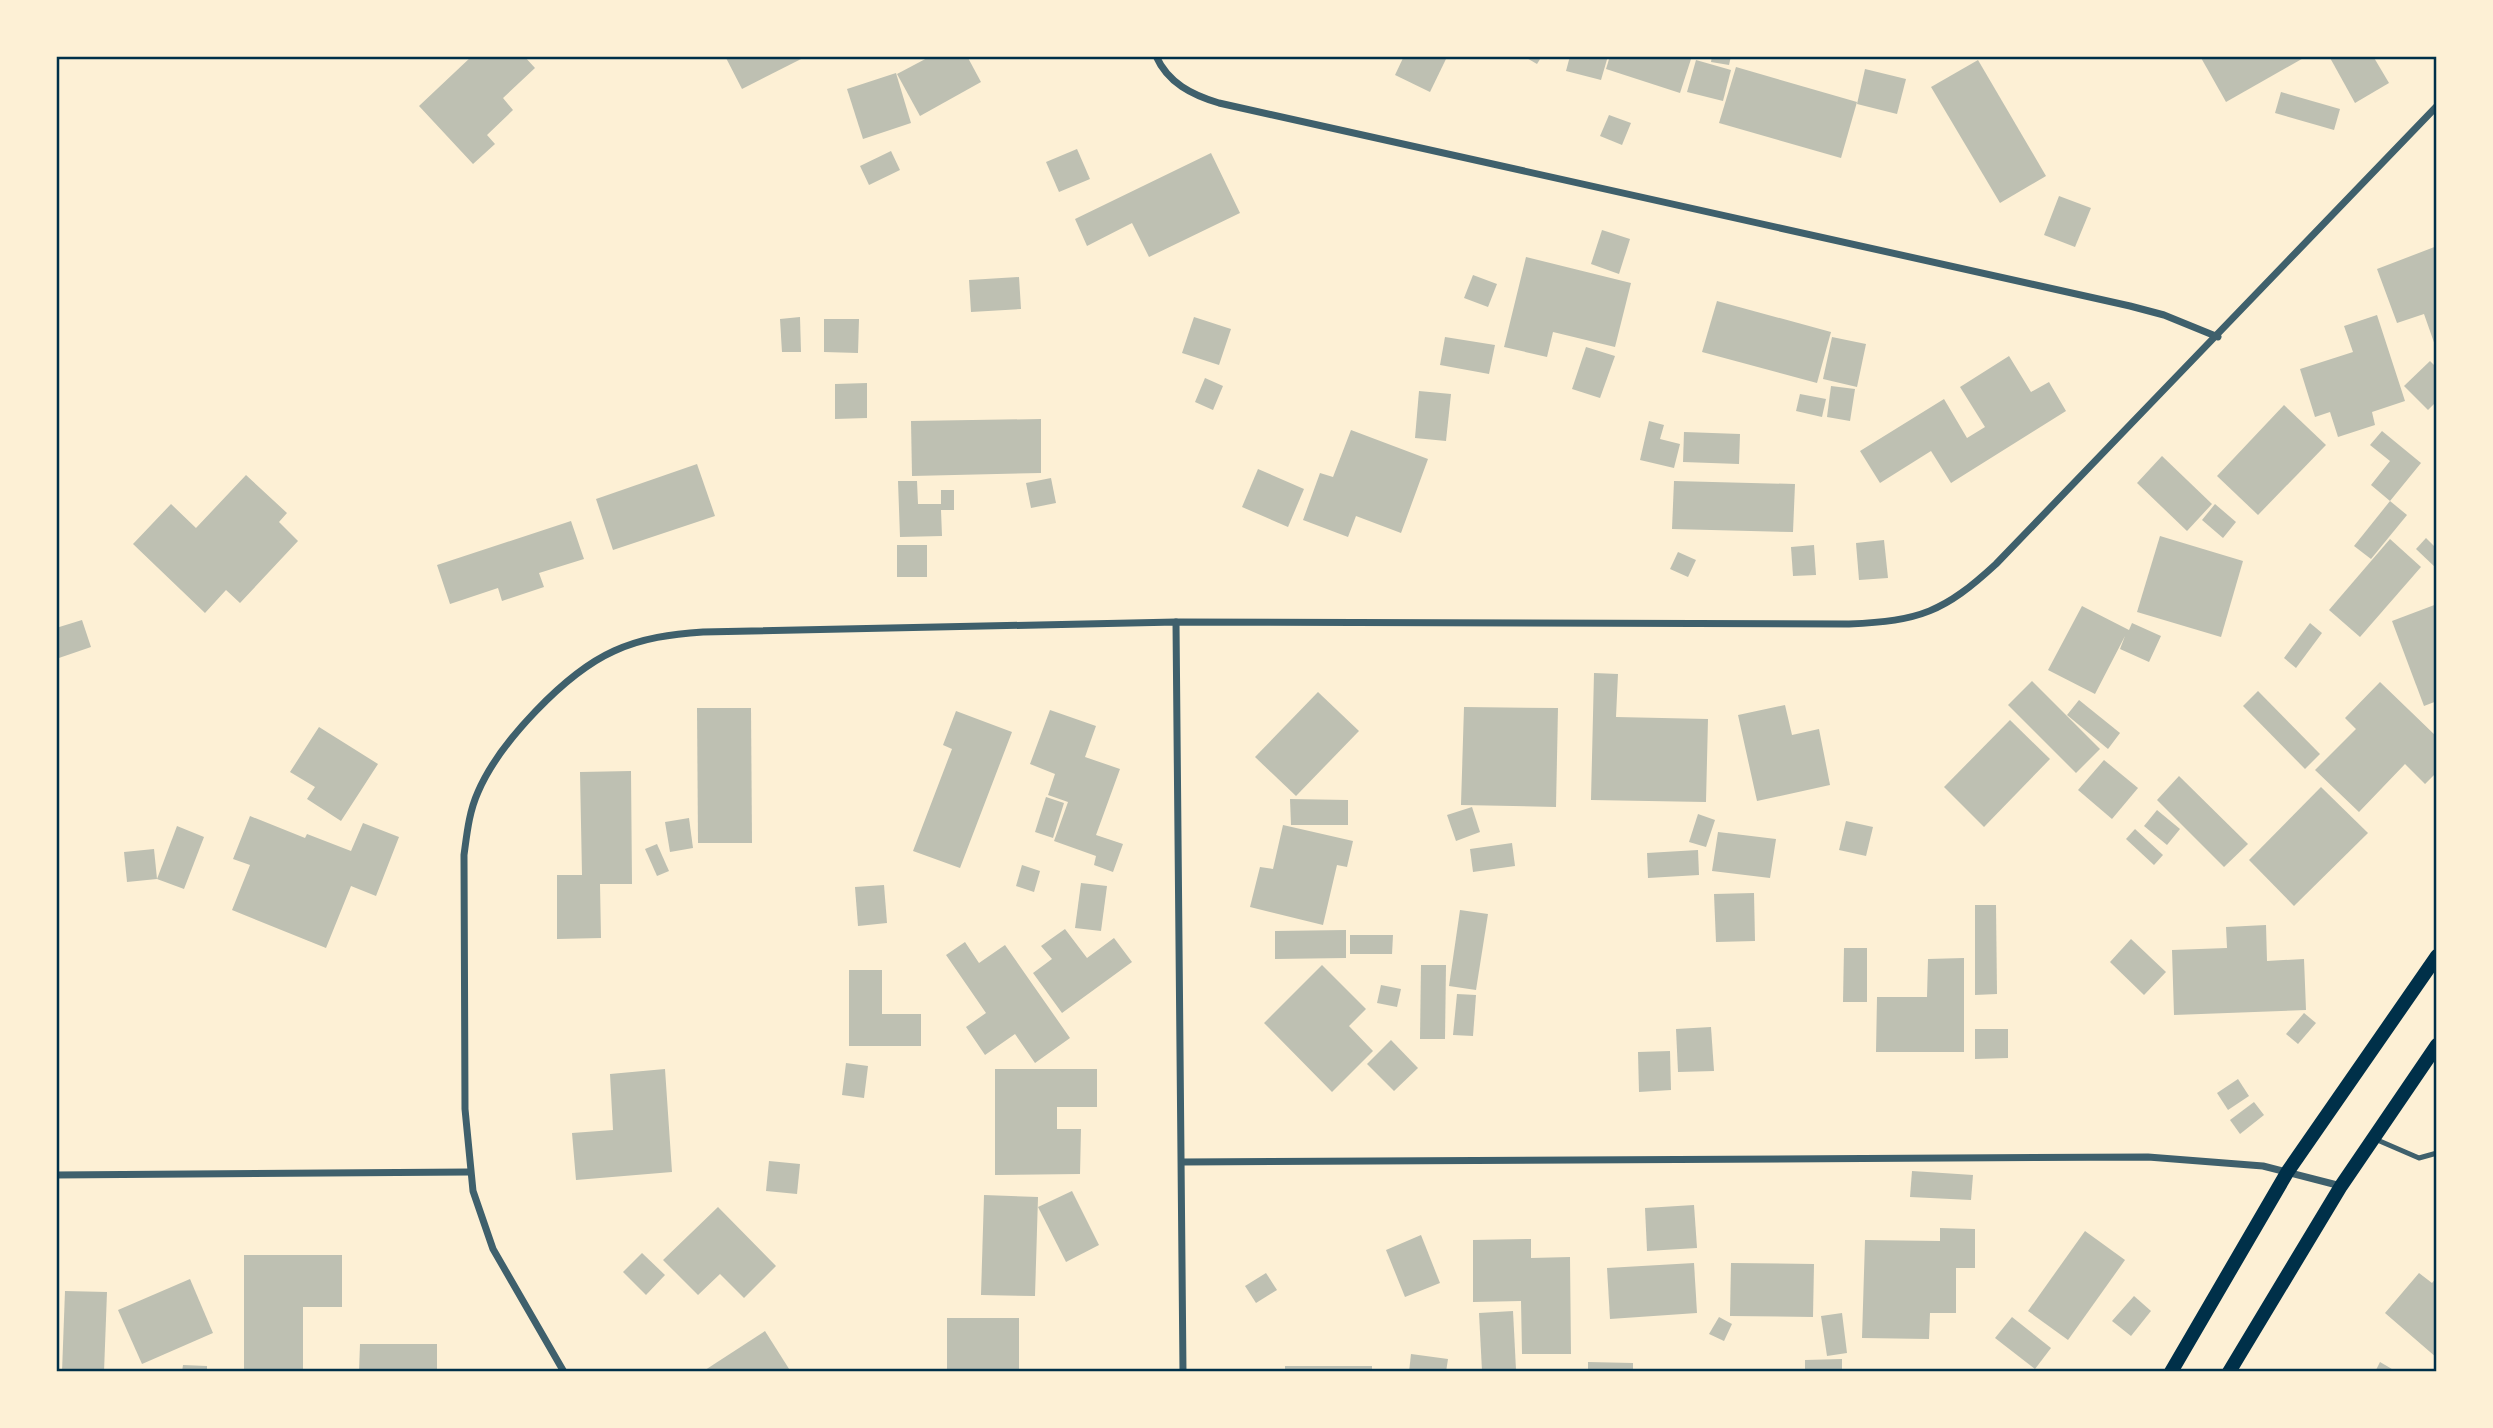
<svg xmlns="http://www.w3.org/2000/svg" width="2493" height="1428" font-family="'Exo 2',sans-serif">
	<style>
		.building { fill: #bec0b2 }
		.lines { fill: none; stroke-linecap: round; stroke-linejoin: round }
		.service { stroke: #3f606c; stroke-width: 5 }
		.minor { stroke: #3f606c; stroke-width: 7 }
		.secondary { stroke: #003049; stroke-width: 14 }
		.neatline { fill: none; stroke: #003049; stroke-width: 2.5 }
	</style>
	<rect width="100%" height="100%" fill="#fdf0d5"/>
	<!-- building -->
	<g class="building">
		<path d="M472,56H524L535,68L503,98L513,110L487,135L495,144L473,164L419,106Z"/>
		<path d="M725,56H807L742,89Z"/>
		<path d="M931,56H967L981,82L920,116L897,74Z"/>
		<path d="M1404,56H1439L1446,59L1430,92L1395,75Z"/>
		<path d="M1523,56H1542L1537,64Z"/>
		<path d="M1570,56H1608L1601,80L1566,71Z"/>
		<path d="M1610,56H1692L1680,93L1606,69Z"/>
		<path d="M1712,56H1731L1729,65L1711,62Z"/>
		<path d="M2200,56H2307L2226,102Z"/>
		<path d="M2329,56H2373L2389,83L2355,103Z"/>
		<path d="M1696,60L1731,70L1723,101L1687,92Z"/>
		<path d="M1978,60L2046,176L2000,203L1931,87Z"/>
		<path d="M1736,67L1857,102L1841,158L1719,123Z"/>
		<path d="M1865,69L1906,79L1897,114L1857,104Z"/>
		<path d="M896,73L911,123L863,139L847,89Z"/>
		<path d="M2281,92L2340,109L2334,130L2275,113Z"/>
		<path d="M1609,115L1631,123L1622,145L1600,136Z"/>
		<path d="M1077,149L1090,179L1059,192L1046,162Z"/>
		<path d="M891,151L900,170L869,185L860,166Z"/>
		<path d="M1211,153L1240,213L1149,257L1132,223L1087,246L1075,219Z"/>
		<path d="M2059,196L2091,208L2075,247L2044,235Z"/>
		<path d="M1602,230L1630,239L1619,274L1591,264Z"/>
		<path d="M2437,246V351L2424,314L2397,323L2377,269Z"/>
		<path d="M1526,257L1631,283L1615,347L1553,332L1547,357L1504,347Z"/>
		<path d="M1473,275L1497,284L1488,307L1464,298Z"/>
		<path d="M1019,277L1021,309L971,312L969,280Z"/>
		<path d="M1717,301L1831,332L1817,383L1702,352Z"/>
		<path d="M2377,315L2405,401L2372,412L2375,425L2338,437L2330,412L2315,417L2300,369L2353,352L2344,326Z"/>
		<path d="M800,317L801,352H782L780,319Z"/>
		<path d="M1194,317L1231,329L1219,365L1182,353Z"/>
		<path d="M824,319H859L858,353L824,352Z"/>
		<path d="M1445,337L1495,345L1489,374L1440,365Z"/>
		<path d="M1832,337L1866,344L1857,387L1823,379Z"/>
		<path d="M1586,347L1615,356L1600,398L1572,389Z"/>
		<path d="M2009,356L2031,392L2049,382L2066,411L1951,483L1931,451L1880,483L1860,451L1944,399L1967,438L1985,427L1960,387Z"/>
		<path d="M2430,361L2437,368V401L2428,410L2404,386Z"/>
		<path d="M1205,378L1223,386L1213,410L1195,402Z"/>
		<path d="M867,383V418L835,419V384Z"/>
		<path d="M1831,386L1855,389L1850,421L1827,417Z"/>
		<path d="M1419,391L1451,394L1446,441L1415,438Z"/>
		<path d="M1800,394L1826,399L1822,417L1796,411Z"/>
		<path d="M2284,405L2326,445L2258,515L2217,476Z"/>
		<path d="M1041,419V473L912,476L911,421Z"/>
		<path d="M1649,421L1664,425L1660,439L1680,444L1674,468L1640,460Z"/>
		<path d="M1351,430L1428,459L1401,533L1356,516L1348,537L1303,520L1320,473L1333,477Z"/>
		<path d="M2382,431L2421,463L2390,501L2371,485L2390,461L2370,445Z"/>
		<path d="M1684,432L1740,434L1739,464L1683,462Z"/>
		<path d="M2162,456L2212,504L2187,531L2137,483Z"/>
		<path d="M697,464L715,516L613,550L596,499Z"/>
		<path d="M1258,469L1304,489L1288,527L1242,507Z"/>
		<path d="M246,475L287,513L279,522L298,541L240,603L226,590L205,613L133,544L171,504L196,528Z"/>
		<path d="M1051,478L1056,503L1031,508L1026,483Z"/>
		<path d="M898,481H917L918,504H941V490H954V510H941L942,536L900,537Z"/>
		<path d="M1674,481L1795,484L1793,532L1672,529Z"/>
		<path d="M2390,501L2407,515L2371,559L2354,546Z"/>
		<path d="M2215,504L2236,522L2223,538L2202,520Z"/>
		<path d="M571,521L584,559L539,573L544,587L502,601L498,588L450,604L437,565Z"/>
		<path d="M2160,536L2243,561L2221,637L2137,612Z"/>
		<path d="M2426,538L2437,549V569L2416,549Z"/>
		<path d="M2390,539L2421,567L2360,637L2329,610Z"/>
		<path d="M1884,540L1888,578L1859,580L1856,543Z"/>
		<rect x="897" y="545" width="30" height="32"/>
		<path d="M1814,545L1816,575L1793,576L1791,547Z"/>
		<path d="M1678,552L1696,560L1688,577L1670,569Z"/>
		<path d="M2437,604V701L2424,706L2392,621Z"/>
		<path d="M2082,606L2129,630L2132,623L2161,636L2149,662L2120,649L2125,636L2095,694L2048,670Z"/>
		<path d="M82,620L91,647L56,659V628Z"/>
		<path d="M2310,623L2322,633L2296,668L2284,658Z"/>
		<path d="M1594,673L1618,674L1616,717L1708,719L1706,802L1591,800Z"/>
		<path d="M2032,681L2100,749L2076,773L2008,705Z"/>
		<path d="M2380,682L2437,737V772L2425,784L2405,764L2359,812L2315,770L2356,729L2345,718Z"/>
		<path d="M2258,691L2320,754L2305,769L2243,706Z"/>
		<path d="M1318,692L1359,731L1296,796L1255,757Z"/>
		<path d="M2079,700L2120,733L2108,749L2067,715Z"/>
		<path d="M1785,705L1792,735L1819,729L1830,785L1757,801L1738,715Z"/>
		<path d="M1464,707L1558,708L1556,807L1461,805Z"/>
		<path d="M697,708H751L752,843H698Z"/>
		<path d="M1050,710L1096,726L1085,757L1120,769L1096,835L1123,844L1113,872L1094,865L1096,856L1054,841L1068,802L1048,795L1055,774L1030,764Z"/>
		<path d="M956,711L1012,732L960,868L913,851L952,749L943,745Z"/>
		<path d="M2010,720L2050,759L1984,827L1944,787Z"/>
		<path d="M319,727L378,764L341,821L307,799L315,787L290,772Z"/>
		<path d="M2104,760L2138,788L2112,819L2078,790Z"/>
		<path d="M631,771L632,884H600L601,938L557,939V875H582L580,772Z"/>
		<path d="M2179,776L2248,844L2224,867L2157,800Z"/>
		<path d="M2321,787L2368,833L2294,906L2249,860Z"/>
		<path d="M1046,797L1064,803L1053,838L1035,832Z"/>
		<path d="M1290,799L1348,800V825H1291Z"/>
		<path d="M1472,807L1480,832L1456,841L1447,815Z"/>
		<path d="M2157,810L2180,829L2167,845L2144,826Z"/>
		<path d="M1698,814L1715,820L1706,847L1689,842Z"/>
		<path d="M250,816L305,838L307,834L351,851L363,823L399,837L376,896L351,886L326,948L232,910L250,865L233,859Z"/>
		<path d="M689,818L693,848L670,852L665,822Z"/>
		<path d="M1846,821L1873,827L1866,856L1839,850Z"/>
		<path d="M1283,825L1353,841L1347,867L1337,865L1323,925L1250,907L1260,867L1273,869Z"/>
		<path d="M177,826L204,837L184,889L157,879Z"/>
		<path d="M2135,829L2163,855L2154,865L2126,839Z"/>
		<path d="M1718,832L1776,839L1770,878L1712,871Z"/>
		<path d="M1512,843L1515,866L1473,872L1470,849Z"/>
		<path d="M657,844L669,871L657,876L645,849Z"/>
		<path d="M154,849L157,879L127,882L124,852Z"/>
		<path d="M1698,850L1699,875L1648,878L1647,853Z"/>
		<path d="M1022,865L1040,871L1034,892L1016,886Z"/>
		<path d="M1081,883L1107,886L1101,931L1075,928Z"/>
		<path d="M884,885L887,923L858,926L855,887Z"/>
		<path d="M1754,893L1755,941L1716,942L1714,894Z"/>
		<path d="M1975,905H1996L1997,994L1975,995Z"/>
		<path d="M1460,910L1488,914L1476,990L1449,986Z"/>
		<path d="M2266,925L2267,961L2304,959L2306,1010L2174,1015L2172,950L2227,948L2226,927Z"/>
		<path d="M1065,929L1087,958L1114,938L1132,962L1062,1013L1033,973L1052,959L1041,946Z"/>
		<path d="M1346,930V958L1275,959V931Z"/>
		<path d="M1350,935H1393L1392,954H1350Z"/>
		<path d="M2131,939L2166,972L2144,995L2110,962Z"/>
		<path d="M965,942L979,963L1005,945L1070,1038L1035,1063L1015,1034L985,1055L966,1027L986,1013L946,955Z"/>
		<path d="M1844,948H1867V1002H1843Z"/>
		<path d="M1964,958V1052H1876L1877,997H1927L1928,959Z"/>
		<path d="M1322,965L1366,1009L1349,1026L1373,1051L1332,1092L1264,1023Z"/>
		<path d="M1421,965H1446L1445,1039H1420Z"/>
		<path d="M849,970H882V1014H921V1046H849Z"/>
		<path d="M1381,985L1401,989L1397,1007L1377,1003Z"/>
		<path d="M1457,994L1476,995L1473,1036L1453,1035Z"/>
		<path d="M2304,1013L2316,1023L2298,1044L2286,1034Z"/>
		<path d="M1711,1027L1714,1071L1678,1072L1676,1029Z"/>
		<path d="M1975,1029H2008V1058L1975,1059Z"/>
		<path d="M1391,1040L1418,1068L1394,1091L1367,1064Z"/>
		<path d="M1670,1051L1671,1090L1639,1092L1638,1052Z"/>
		<path d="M846,1063L868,1066L864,1098L842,1095Z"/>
		<path d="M665,1069L672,1172L576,1180L572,1133L613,1130L610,1074Z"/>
		<path d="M995,1069H1097V1107H1057V1129H1081L1080,1174L995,1175Z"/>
		<path d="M2238,1079L2249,1096L2228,1110L2217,1093Z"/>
		<path d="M2254,1102L2264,1115L2240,1134L2230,1120Z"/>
		<path d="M769,1161L800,1164L797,1194L766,1191Z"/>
		<path d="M1912,1171L1973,1175L1971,1200L1910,1197Z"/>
		<path d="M1072,1191L1099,1245L1066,1262L1038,1207Z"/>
		<path d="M984,1195L1038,1197L1035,1296L981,1295Z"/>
		<path d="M1694,1205L1697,1248L1647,1251L1645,1208Z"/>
		<path d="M718,1207L776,1266L744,1298L720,1274L698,1295L663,1260Z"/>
		<path d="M1940,1228L1975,1229V1268H1956V1313H1930L1929,1339L1862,1338L1865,1240L1940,1241Z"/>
		<path d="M2085,1231L2125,1260L2068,1340L2028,1311Z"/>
		<path d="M1421,1235L1440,1283L1405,1297L1386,1250Z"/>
		<path d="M1531,1239V1258L1570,1257L1571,1354H1522L1521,1301L1473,1302V1240Z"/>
		<path d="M642,1253L665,1275L646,1295L623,1272Z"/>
		<path d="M244,1255H342V1307H303V1372H244Z"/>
		<path d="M1694,1263L1697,1313L1610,1319L1607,1268Z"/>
		<path d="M1731,1263L1814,1264L1813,1317L1730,1316Z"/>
		<path d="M1266,1273L1277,1290L1256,1303L1245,1286Z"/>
		<path d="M2419,1273L2432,1283L2437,1277V1358L2385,1313Z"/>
		<path d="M190,1279L213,1333L142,1364L118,1310Z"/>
		<path d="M65,1291L107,1292L104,1372H62Z"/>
		<path d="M2134,1296L2151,1311L2131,1336L2112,1321Z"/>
		<path d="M1513,1311L1516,1370L1482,1371L1479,1313Z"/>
		<path d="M1842,1313L1847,1353L1827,1356L1821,1316Z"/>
		<path d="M1719,1317L1732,1324L1724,1341L1709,1334Z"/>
		<path d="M2012,1317L2051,1348L2035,1369L1995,1338Z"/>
		<rect x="947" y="1318" width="72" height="54"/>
		<path d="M765,1331L791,1372H702Z"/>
		<path d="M360,1344H437V1372H359Z"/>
		<path d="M1411,1354L1448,1359L1446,1372H1409Z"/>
		<path d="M1842,1359V1372H1805V1360Z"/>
		<path d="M1588,1362L1633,1363V1372H1588Z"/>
		<path d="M2380,1362L2397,1372H2375Z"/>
		<path d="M183,1365L207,1366V1372H182Z"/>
		<rect x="1285" y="1366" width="87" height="6"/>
	</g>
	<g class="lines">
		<!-- service -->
		<path class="service" d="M2375,1139L2419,1158L2437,1153"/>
		<!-- minor -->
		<g class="minor">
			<path d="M1156,56C1168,83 1192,95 1219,103L2130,306L2164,315L2218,337"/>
			<path d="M1176,622L1183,1372"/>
			<path d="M1183,1162L2148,1157L2263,1166L2341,1186"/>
			<path d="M56,1175L469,1172"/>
			<path d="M564,1372L493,1249L473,1191L465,1109L464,855C467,833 469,812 478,792C499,743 565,673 614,651C642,638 672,634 703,632L1176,622L1849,624C1920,621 1944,612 1996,564L2437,106"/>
		</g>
		<!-- secondary -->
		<g class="secondary">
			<path d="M2171,1372L2288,1171L2437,956"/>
			<path d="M2229,1372L2341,1186L2437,1045"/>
		</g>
	</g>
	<!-- border -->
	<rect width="2493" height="1428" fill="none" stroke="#fdf0d5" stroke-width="116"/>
	<rect x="58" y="58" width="2377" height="1312" class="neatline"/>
</svg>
